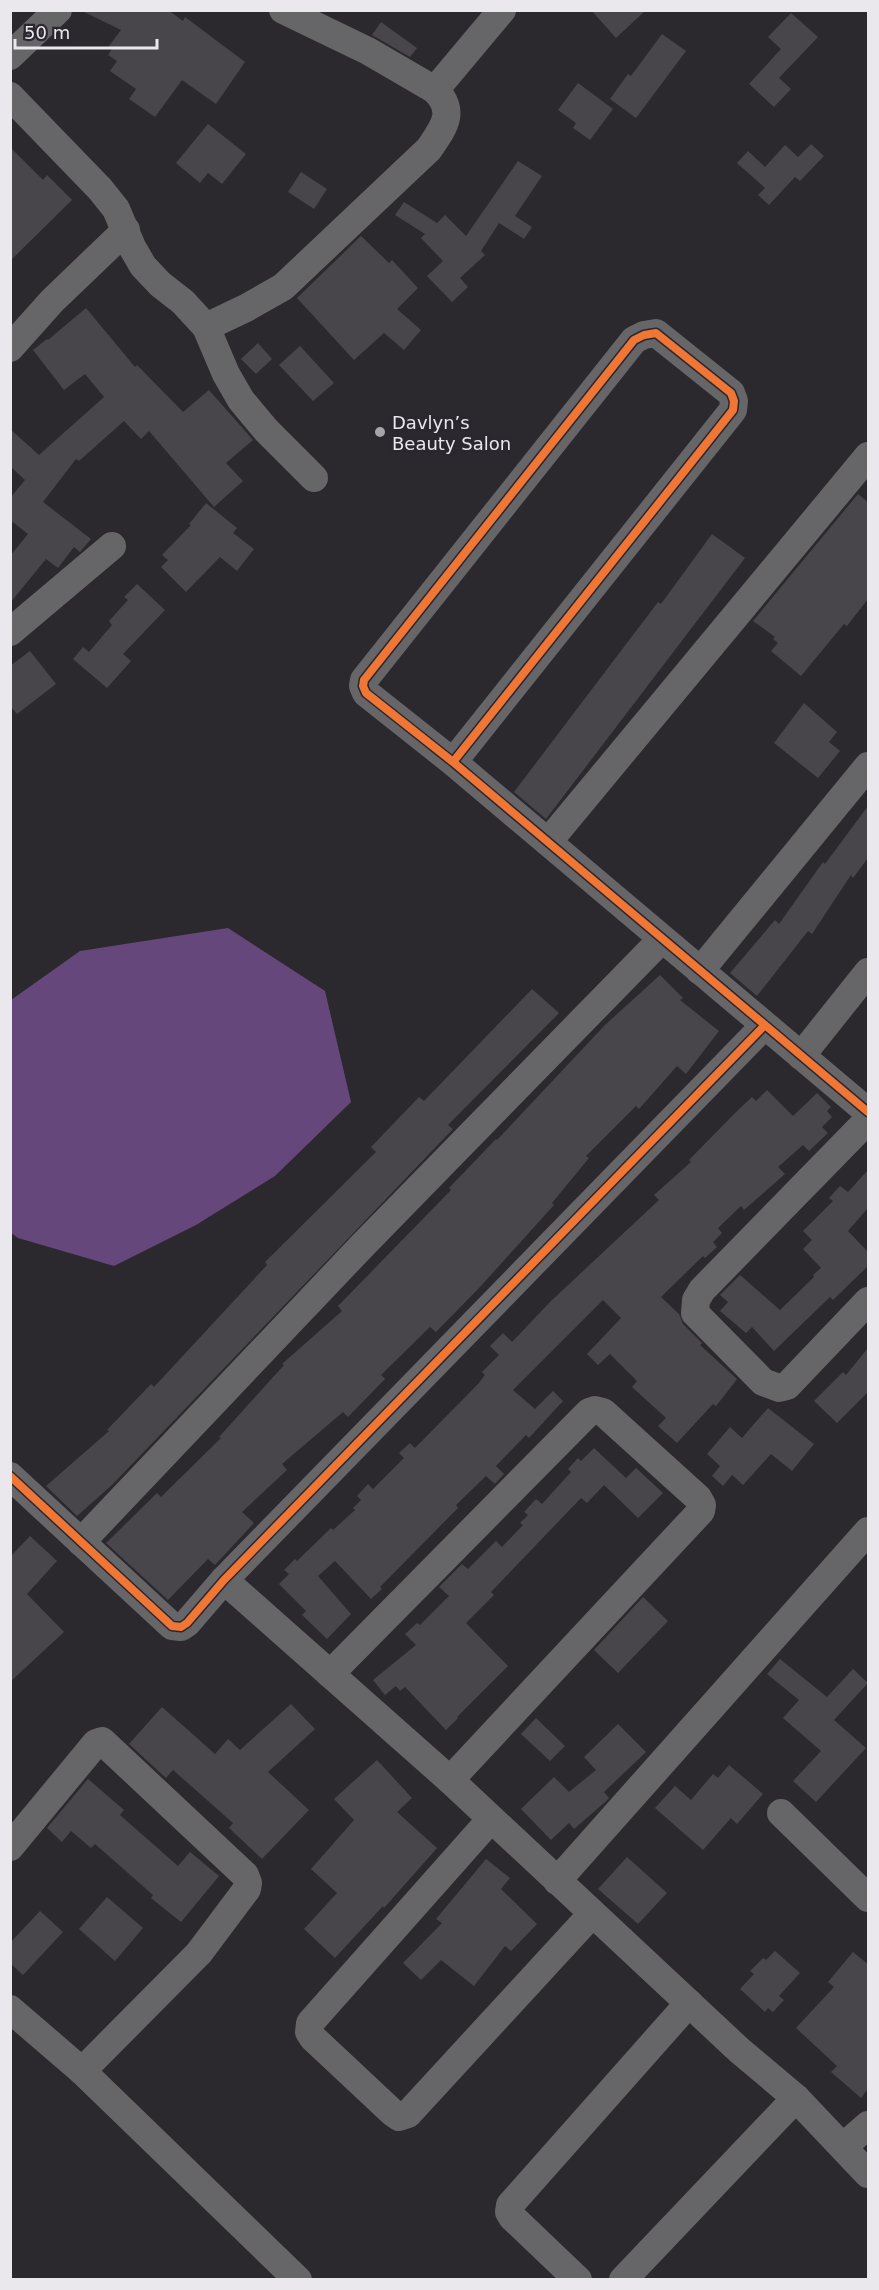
<svg xmlns="http://www.w3.org/2000/svg" width="879" height="2290" font-family="'DejaVu Sans',sans-serif">
	<style>
		.water { fill: #65477c }
		.building { fill: #48464a }
		.lines { fill: none; stroke-linecap: round; stroke-linejoin: round }
		.minor { stroke: #666568; stroke-width: 28 }
		.cycleway-casing { stroke: #2b272f; stroke-width: 11 }
		.cycleway { stroke: #f07635; stroke-width: 8 }
		.poi-dot { fill: #a7a4aa; stroke: #2b272f; stroke-width: 2 }
		.labels { text-anchor: middle; dominant-baseline: central; stroke-width: 6; stroke-linejoin: round; paint-order: stroke }
		.poi-label { font-size: 18px; fill: #eae7ed; stroke: #2b272f; text-anchor: start }
	</style>
	<rect width="100%" height="100%" fill="#2b292d"/>
	<!-- water -->
	<path class="water" d="M228,928L325,991L351,1102L275,1176L196,1225L114,1266L18,1238L10,1232L11,1000L80,951Z"/>
	<!-- building -->
	<g class="building">
		<path d="M80,10H168L183,21L185,17L245,62L216,104L182,80L155,117L129,99L136,89L110,71L117,61L108,55L112,49L109,46L121,30Z"/>
		<path d="M591,10H646L616,38Z"/>
		<path d="M791,13L818,37L779,78L791,89L774,107L749,84L781,49L768,37Z"/>
		<path d="M381,22L417,48L410,57L372,35Z"/>
		<path d="M662,34L686,51L636,118L610,99L628,74L631,76Z"/>
		<path d="M578,83L613,109L590,140L573,128L576,123L558,110Z"/>
		<path d="M208,124L246,154L222,184L208,173L200,183L176,163Z"/>
		<path d="M811,144L824,156L800,181L795,177L769,205L758,195L765,188L737,163L748,151L765,167L785,145L798,157Z"/>
		<path d="M10,147L43,180L47,175L72,200L10,261Z"/>
		<path d="M518,161L542,176L515,216L532,227L524,239L499,223L481,251L485,255L460,278L468,287L452,302L427,276L443,261L421,238L425,234L395,215L404,202L437,223L445,215L466,236Z"/>
		<path d="M301,172L327,189L314,209L288,192Z"/>
		<path d="M361,236L389,263L392,260L418,288L397,309L421,330L404,350L384,333L354,360L297,298Z"/>
		<path d="M86,308L135,367L137,365L183,412L209,390L253,440L226,463L243,481L214,507L149,431L141,439L124,421L79,461L76,459L43,502L91,539L80,552L74,547L58,568L46,559L10,603V556L28,534L10,520V498L25,480L10,466V429L39,455L104,397L85,374L64,390L33,350L47,339L48,340Z"/>
		<path d="M258,343L272,359L256,374L241,359Z"/>
		<path d="M300,346L334,383L313,401L279,365Z"/>
		<path d="M858,494L868,502V599L847,626L844,624L801,676L771,651L778,643L773,639L775,637L753,621Z"/>
		<path d="M206,503L237,528L233,533L254,549L237,571L220,557L186,592L161,567L168,560L162,555L191,525L189,524Z"/>
		<path d="M712,534L745,558L546,819L514,792L658,602L661,604Z"/>
		<path d="M137,584L165,610L123,654L131,661L107,688L73,659L83,647L89,652L112,625L109,621L128,600L124,597Z"/>
		<path d="M30,651L56,684L17,714L10,706V666Z"/>
		<path d="M804,703L837,732L829,742L840,751L818,778L774,743Z"/>
		<path d="M868,806V858L853,878L851,875L812,934L808,931L757,996L730,973L775,920L779,924L823,862L825,864Z"/>
		<path d="M660,975L683,998L680,1000L719,1031L686,1074L677,1066L639,1109L636,1106L586,1156L589,1158L552,1203L554,1205L480,1287L436,1332L430,1327L381,1375L385,1379L348,1417L343,1412L282,1464L287,1470L242,1512L254,1523L215,1565L208,1559L168,1600L106,1543L157,1493L161,1497L221,1438L219,1437L284,1365L282,1364L342,1311L338,1306L451,1190L449,1188L496,1139L497,1140L605,1025Z"/>
		<path d="M532,989L559,1013L448,1125L453,1129L112,1485L77,1516L46,1486L109,1431L107,1430L151,1384L154,1387L267,1265L265,1262L376,1152L371,1147L419,1097L424,1101Z"/>
		<path d="M767,1090L793,1116L817,1093L831,1107L827,1111L832,1117L822,1127L828,1133L809,1151L803,1145L778,1167L785,1174L744,1210L741,1206L718,1228L722,1233L713,1242L717,1247L705,1258L703,1256L661,1297L679,1314L683,1324L702,1343L700,1345L737,1379L724,1396L716,1406L713,1404L677,1443L658,1426L666,1418L632,1387L637,1381L610,1354L598,1365L587,1354L621,1318L603,1300L513,1390L535,1409L553,1391L563,1401L529,1438L526,1435L496,1466L504,1474L495,1484L486,1476L456,1505L458,1508L380,1587L382,1589L371,1599L335,1561L318,1576L351,1614L327,1639L302,1615L306,1611L279,1584L289,1574L284,1570L295,1559L297,1561L331,1528L333,1530L355,1510L353,1508L361,1500L357,1496L368,1484L373,1489L404,1458L399,1453L410,1443L415,1448L478,1384L485,1375L482,1372L499,1355L490,1346L503,1333L512,1342L551,1301L659,1200L654,1195L691,1162L689,1160L736,1112L752,1097L756,1101Z"/>
		<path d="M868,1170V1208L848,1231L868,1252V1266L833,1300L830,1297L774,1351L752,1327L746,1333L720,1311L728,1302L720,1295L740,1275L780,1310L814,1277L813,1275L821,1268L803,1249L812,1240L803,1231L833,1201L829,1198L840,1186L848,1192Z"/>
		<path d="M868,1348V1392L837,1423L814,1401L843,1372L846,1375Z"/>
		<path d="M768,1408L814,1444L792,1471L771,1454L743,1485L732,1475L723,1486L712,1476L720,1466L707,1454L730,1427L742,1438Z"/>
		<path d="M594,1448L626,1478L636,1468L663,1493L638,1518L604,1485L587,1503L581,1498L491,1592L494,1595L466,1623L508,1666L457,1717L458,1718L446,1730L405,1687L400,1691L396,1686L385,1695L373,1680L416,1645L405,1634L417,1623L420,1625L449,1596L439,1587L462,1564L468,1569L496,1541L502,1547L523,1525L520,1523L528,1515L524,1512L536,1499L542,1504L571,1472L568,1469L578,1458L581,1461Z"/>
		<path d="M30,1536L57,1561L27,1594L64,1632L10,1682V1557Z"/>
		<path d="M643,1597L668,1621L618,1673L594,1650Z"/>
		<path d="M780,1659L827,1697L853,1669L868,1683L834,1720L866,1748L816,1802L793,1781L821,1751L783,1718L799,1700L767,1674Z"/>
		<path d="M291,1704L315,1729L268,1772L309,1810L262,1859L229,1828L233,1823L173,1770L166,1778L129,1744L162,1707L215,1754L228,1739L240,1750Z"/>
		<path d="M536,1718L565,1746L550,1761L521,1734Z"/>
		<path d="M618,1724L646,1752L604,1792L609,1798L604,1803L574,1829L569,1823L551,1840L521,1809L554,1777L569,1792L596,1770L584,1757Z"/>
		<path d="M377,1760L412,1798L397,1812L437,1848L384,1908L383,1906L335,1958L304,1929L337,1893L311,1869L354,1820L334,1799Z"/>
		<path d="M729,1765L763,1794L737,1824L731,1818L703,1850L655,1808L675,1786L691,1800L713,1774L718,1778Z"/>
		<path d="M88,1779L124,1810L120,1815L178,1866L190,1852L219,1876L181,1922L151,1898L153,1895L95,1844L91,1848L71,1831L62,1842L47,1828Z"/>
		<path d="M627,1857L667,1893L638,1924L598,1889Z"/>
		<path d="M486,1859L510,1878L501,1889L537,1924L511,1951L505,1946L474,1986L441,1960L421,1980L403,1963L442,1923L436,1919Z"/>
		<path d="M107,1897L143,1928L115,1961L79,1929Z"/>
		<path d="M40,1911L63,1932L23,1975L10,1963V1943Z"/>
		<path d="M775,1951L800,1973L779,1996L784,2000L773,2012L768,2008L765,2012L740,1989L754,1974L750,1971L763,1958L766,1960Z"/>
		<path d="M853,1952L868,1964V2089L861,2098L831,2072L837,2066L796,2028L834,1987L828,1982Z"/>
	</g>
	<g class="lines">
		<!-- minor -->
		<g class="minor">
			<path d="M10,56L58,10"/>
			<path d="M435,90L502,10"/>
			<path d="M10,96L100,189L116,209L132,247L143,266L160,284L183,302L206,327L226,374L241,400L266,430L314,478"/>
			<path d="M206,327L246,308L283,287L429,149C443,128 457,112 435,90L368,51L283,10"/>
			<path d="M10,348L52,301L126,230"/>
			<path d="M10,632L112,546"/>
			<path d="M453,762L733,410L734,401L731,393L656,333L644,335L634,340L364,680L363,686L366,693L453,762L868,1112"/>
			<path d="M548,842L868,456"/>
			<path d="M700,971L868,766"/>
			<path d="M801,1056L868,972"/>
			<path d="M868,1120L702,1290L696,1300L695,1313L763,1382L779,1388L787,1386L868,1301"/>
			<path d="M10,1476L172,1626L181,1627L187,1623L224,1580L764,1026"/>
			<path d="M81,1542L362,1246L662,939"/>
			<path d="M224,1580L450,1780L739,2050L796,2098L868,2174"/>
			<path d="M330,1674L589,1412L595,1410L603,1412L698,1498L702,1505L701,1511L450,1780"/>
			<path d="M781,1813L868,1898"/>
			<path d="M491,1819L310,2023L309,2032L313,2038L392,2112L399,2117L408,2114L592,1914"/>
			<path d="M10,1847L96,1743L102,1741L245,1875L248,1883L247,1889L199,1953L82,2071"/>
			<path d="M557,1881L868,1531"/>
			<path d="M10,2009L82,2071L298,2280"/>
			<path d="M843,2147L868,2125"/>
			<path d="M578,2280L512,2217L509,2212L510,2205L689,2003"/>
			<path d="M623,2280L796,2098"/>
		</g>
		<defs>
			<g id="cycleway">
				<path d="M453,762L733,410L734,401L731,393L656,333L644,335L634,340L364,680L363,686L366,693L453,762L868,1112"/>
				<path d="M10,1476L172,1626L181,1627L187,1623L224,1580L764,1026"/>
			</g>
		</defs>
		<!-- cycleway casing -->
		<use href="#cycleway" class="cycleway-casing"/>
		<!-- cycleway -->
		<use href="#cycleway" class="cycleway"/>
	</g>
	<!-- markers -->
	<circle class="poi-dot" cx="380" cy="432" r="6"/>
	<g class="labels">
		<!-- poi labels -->
		<g class="poi-label">
			<text x="392" y="422">Davlyn’s<tspan x="392" dy="21">Beauty Salon</tspan></text>
		</g>
	</g>
	<!-- border -->
	<rect width="879" height="2290" fill="none" stroke="#eae7ed" stroke-width="24"/>
	<!-- scale -->
	<path d="M15 39v9h142v-9" fill="none" stroke="#eae7ed" stroke-width="3"/>
	<text x="24" y="39" font-size="18" fill="#eae7ed" stroke="#2b272f" stroke-width="4.5" paint-order="stroke">50 m</text>
</svg>
